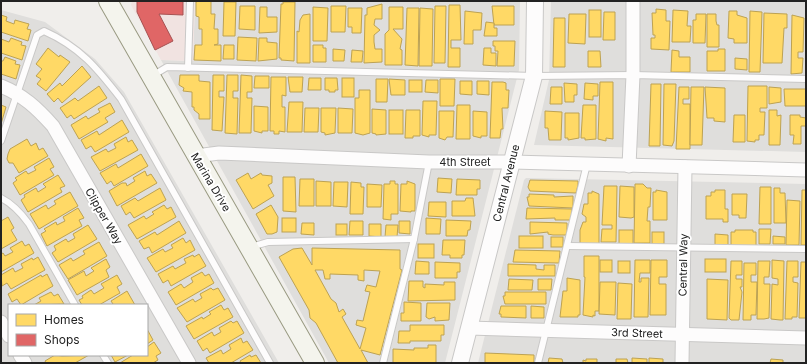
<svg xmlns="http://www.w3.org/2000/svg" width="807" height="364" font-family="Inter,sans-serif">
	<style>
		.residential { fill: #dfdedc; fill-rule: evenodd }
		.commercial { fill: #f1e3e1 }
		.homes { fill: #ffd966; stroke: #bda252; fill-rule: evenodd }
		.shops { fill: #e06666; stroke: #a75252 }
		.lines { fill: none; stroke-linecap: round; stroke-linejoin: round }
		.service-casing { stroke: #c9c8c7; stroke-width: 8 }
		.minor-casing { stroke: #c9c8c7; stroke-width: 15 }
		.tertiary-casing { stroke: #c9c8c7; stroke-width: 18 }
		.secondary-casing { stroke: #999a82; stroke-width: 20 }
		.service { stroke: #fdfcfc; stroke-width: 6 }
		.minor { stroke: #fdfcfc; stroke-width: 13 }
		.tertiary { stroke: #fdfcfc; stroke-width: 16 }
		.secondary { stroke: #f4f4ed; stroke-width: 18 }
		.labels { text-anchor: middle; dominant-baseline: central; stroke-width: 4; stroke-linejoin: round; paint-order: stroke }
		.street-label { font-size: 11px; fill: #222; stroke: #fff }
	</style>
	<rect width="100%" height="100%" fill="#f0eeeb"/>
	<!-- residential -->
	<g class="residential">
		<path d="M195,1L520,2L519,70L445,363H329L161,60L193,61Z"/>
		<path d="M551,1H806V152L534,145L549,80Z"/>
		<path d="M1,10L45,22L95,59L124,92L279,363H1ZM9,305H147V355H9Z"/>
		<path d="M526,178L806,184V363H478L524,180Z"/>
	</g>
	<!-- commercial -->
	<path class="commercial" d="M132,1H195L193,61L161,60L131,5Z"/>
	<!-- homes -->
	<g class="homes">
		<path d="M199,1H211V14H215L214,29H218V44L214,45H221V61L194,60L195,45H202V29H199V17L196,16V2Z"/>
		<path d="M224,2H236L235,36H223Z"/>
		<path d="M283,2H295L294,61L281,60V58H279L281,4H283Z"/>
		<path d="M382,4V19H375L374,25L380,30L374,35V42L375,49H382V62L364,63L365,15H367V8Z"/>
		<path d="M449,5H460L461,40H451V48H460V67H448Z"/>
		<path d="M240,6H255V30L239,29Z"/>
		<path d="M331,6H346L345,32H331Z"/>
		<path d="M435,6H446L445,63H434Z"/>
		<path d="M492,6H514V25H494Z"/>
		<path d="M260,7H267V17H277V32L259,33Z"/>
		<path d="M313,7L328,8L327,41H313Z"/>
		<path d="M389,7H403V29H393L402,39L400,49L402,50V65H385V34L389,30Z"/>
		<path d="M348,8H362L361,33H352V27H348Z"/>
		<path d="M407,8H419L418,66L405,65Z"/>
		<path d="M420,8L433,9L432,66H419Z"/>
		<path d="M656,9L666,10V21H670L669,50L651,49V38H655V35H653L652,13H656Z"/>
		<rect x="589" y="10" width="12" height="27"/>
		<path d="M673,10L688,11L687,26H691L690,42H672Z"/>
		<path d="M465,11L482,13L481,30H473V44H464Z"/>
		<path d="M729,11H737V15L747,18V43H734V39L728,38Z"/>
		<path d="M750,11L762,12L760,72H749Z"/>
		<path d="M604,12H615V40H603Z"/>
		<path d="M764,13L787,14V28H784L782,63H763Z"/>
		<path d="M310,14V63H297V31L299,32L300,20L303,15Z"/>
		<path d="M569,14H586L585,44L568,43Z"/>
		<path d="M696,14H706L705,43H693V20H696Z"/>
		<path d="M707,14H716V21L717,25H719V47H707Z"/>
		<path d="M1,15L7,17L6,21L14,24L15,20L29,24L27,29L31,30L28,41L1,32Z"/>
		<path d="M792,15L804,18L803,52H798V58H803L802,73L791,74Z"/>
		<path d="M554,18H565V67H553Z"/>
		<path d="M486,22L494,23V28H497V36H484Z"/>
		<path d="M238,37L257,38L256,61L237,60Z"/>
		<path d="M11,38L22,42L21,45L26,46L22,60L1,53V39L9,42Z"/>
		<path d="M259,38H267V42L277,43V59L258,61Z"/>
		<path d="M493,41H515L514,66H497L498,51H495V46H493Z"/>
		<path d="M224,45H234V59H223Z"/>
		<path d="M313,45H323V48H326V62H313Z"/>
		<path d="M48,48L59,57L60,55L70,62L46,91L37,84L41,79L36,76L42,69L36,64Z"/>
		<path d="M484,48H491V53H496V66L483,65Z"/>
		<path d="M333,49L345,50L344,61H333Z"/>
		<path d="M718,49H725V71H707V51H718Z"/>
		<path d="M352,50L363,51L362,62H351Z"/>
		<path d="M672,50L679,51V57H690V72H671Z"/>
		<path d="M588,51H600L601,67H588Z"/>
		<path d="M5,57L16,61L15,64L20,65L16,79L1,74V61H3Z"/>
		<path d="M735,58L747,59V70L735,69Z"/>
		<path d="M82,66L91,77L62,103L58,98L54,102L47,94L60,83L62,86Z"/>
		<path d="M180,75H199V81L210,82V119H199V114L194,110V107H192V92L183,91L184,88L179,85Z"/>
		<path d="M213,75H224V91H219V97H224L222,131L212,130Z"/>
		<path d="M227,75H238V91H233V98H238L237,134L225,133Z"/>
		<path d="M241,75L252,76V92H247V98H252L251,133H239Z"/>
		<path d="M255,76H269V88H254Z"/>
		<path d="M271,77H286V96L282,95V107H285V132L279,131V134H274V131H270Z"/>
		<path d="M288,77H303L302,92H290Z"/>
		<path d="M309,78H321V90H308Z"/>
		<path d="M325,78H337L338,90H335V92H329V90H325Z"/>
		<rect x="342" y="78" width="12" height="19"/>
		<path d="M376,79H388L387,102H376Z"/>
		<path d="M389,79L405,80V95H391Z"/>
		<path d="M440,79H455L454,106H440Z"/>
		<rect x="409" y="80" width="13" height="12"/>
		<path d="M426,80H438V93L425,92Z"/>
		<path d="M460,81H472V95L460,94Z"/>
		<path d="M477,81H489V95L477,94Z"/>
		<path d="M492,82H503L506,83V90H509L508,108H502L503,129H501L500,138H490Z"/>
		<path d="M600,82H613V139L606,138V141L598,139Z"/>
		<path d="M564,83L577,84V95H574V102H565Z"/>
		<path d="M585,83L598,84V96H593V100L584,99Z"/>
		<path d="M651,84H661L660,146H649Z"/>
		<path d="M664,84H676L674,141L672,146L663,145Z"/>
		<path d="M99,86L107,98L74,119L71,115L67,118L60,108L75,98L78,101Z"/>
		<path d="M748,86H767V108H760V112H765L764,135H759V140H755V142L747,141Z"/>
		<path d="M551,87H562V104H550Z"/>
		<path d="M679,87H689V99H683V104H690V149H676Z"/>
		<path d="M691,87H704L702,145H690Z"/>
		<path d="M705,87L725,88V122L714,121V118H707Z"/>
		<path d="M769,87L781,88V102L769,104Z"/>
		<path d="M784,89H806V106H785Z"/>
		<path d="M359,90H370V133L363,135L355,133V98H359Z"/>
		<path d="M423,101H437L436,135H429V137L422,135Z"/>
		<path d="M289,102H303L302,132H287Z"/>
		<path d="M110,103L115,112L105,118L108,122L79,139L71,125L86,116L88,119L100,112L98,109Z"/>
		<path d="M1,105L6,107L1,124Z"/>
		<path d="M457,105H470V139H456Z"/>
		<path d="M583,105H596V139L585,140V138H581Z"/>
		<path d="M254,106L268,107V131H262V133L254,131Z"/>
		<path d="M305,108H319L318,132H304Z"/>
		<path d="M321,108H336L335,133L325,135V133L321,132Z"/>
		<path d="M338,108L353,109L352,133H338Z"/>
		<path d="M372,109L386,110V134L376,135V134L372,133Z"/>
		<rect x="389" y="110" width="14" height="24"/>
		<path d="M406,110H420V136H413V138H405Z"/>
		<path d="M769,110H777V116L781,115L780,145H769Z"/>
		<path d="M439,111H454L453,137H447L445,140L439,138Z"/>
		<path d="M473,111L487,112V136H481V138L473,136Z"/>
		<path d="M545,111L562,112L561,140H549L548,128H545Z"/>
		<path d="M565,113H579V138L568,140V138H565Z"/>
		<path d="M734,115H745V142H733Z"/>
		<path d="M790,115H800V117L806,118V126H801V144H793L794,135H790Z"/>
		<path d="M122,120L129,132L95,152L91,146L86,149L81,140L97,131L99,135Z"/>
		<path d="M126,137L128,142L132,140L138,150L100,171L91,157L106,149L108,152L116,148L114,144Z"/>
		<path d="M27,139L31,146L36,143L39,150L43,148L48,156L19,173L13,163H9L7,159L8,154L10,149Z"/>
		<path d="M141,154L148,166L114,186L111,181L107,184L100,173L116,164L118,168Z"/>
		<path d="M49,158L54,167L50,169L54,175L20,195L13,183L17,180L15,178L26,171L28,174L36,170L34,167Z"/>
		<path d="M145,171L147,176L151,174L157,183L117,206L109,191L122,183H126L127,186L135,181L133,178Z"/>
		<path d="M248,173L251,179L261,173L262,175L272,176V183L268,185L274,196L253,209L236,180Z"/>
		<path d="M58,175L65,186L60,188L62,192L28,212L21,200L25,197L24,195L36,188L38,192L46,187L43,184Z"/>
		<path d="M283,177H295L296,212L283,211Z"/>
		<path d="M438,178L452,179L451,193L437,192Z"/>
		<path d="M300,179H314V206H299Z"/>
		<path d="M457,179L480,180V189H477V195H456Z"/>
		<path d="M530,180L578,181V185L576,193L530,191L528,187Z"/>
		<path d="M316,181L331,182V206H316Z"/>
		<path d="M390,181H395V184H398V214H391V220L383,219L384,184H390Z"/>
		<path d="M407,181L415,184V211H411V212L400,211L401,184H407Z"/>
		<path d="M334,182H348L347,207L333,206Z"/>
		<path d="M351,182L361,183V187H364L363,214H350Z"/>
		<path d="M367,184L382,185L381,207H367Z"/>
		<path d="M635,184H643L647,188H651L650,207H648L647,221H650V243H634Z"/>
		<path d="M604,186H617L616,242H601L602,229H612V225H602Z"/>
		<path d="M620,186L634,187V217L631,218L619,217Z"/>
		<path d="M760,187H771V224H759Z"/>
		<path d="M160,188L166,200L134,218L130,212L126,215L121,206L135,198L138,201Z"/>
		<path d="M774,188H780V193H785L786,223H774Z"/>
		<path d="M656,190L667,192V220H653V192H656Z"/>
		<path d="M715,190H725V209H728V222H723V219H706V196H711V192H715Z"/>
		<path d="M802,190H806V245H801Z"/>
		<path d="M592,191L599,194V244H580V230L583,222H586V217L582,214L584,204H588V193H592Z"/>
		<path d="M70,192L78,206L39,229L30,214L46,205L48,209L56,204L54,201Z"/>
		<path d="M529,194L554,195V197L573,196V208L529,206L527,197H529Z"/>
		<path d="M732,194H747L746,218H739V215H732Z"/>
		<path d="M466,198H473L475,216H452V201H465Z"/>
		<path d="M787,200L800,201L799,245H786Z"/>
		<path d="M429,202H446V217L428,216Z"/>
		<path d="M164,205L167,209L171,207L176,217L137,239L128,225L144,216L146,219L154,214L152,212Z"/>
		<path d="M271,205L278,217L277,232L272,234H267L256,214Z"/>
		<path d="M78,208L84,218L79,220L82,226L47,246L41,234L46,231L44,229L56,222L57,225L65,221L63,217Z"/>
		<path d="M527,208L572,209L571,220H555V218L526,219Z"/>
		<path d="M8,217L14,228L11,230L17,240L1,249V221Z"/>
		<rect x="282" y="218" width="14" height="14"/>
		<path d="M426,218L441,219L440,234H426Z"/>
		<path d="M446,220L471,221L470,230H468L467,236H446Z"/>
		<path d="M179,221L186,233L152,253L149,247L144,249L139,241L155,232L157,235Z"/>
		<path d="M350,221H363V235H349Z"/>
		<path d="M399,221H410V234L399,233Z"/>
		<path d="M530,222L567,223V231L566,235H553L548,234V232L530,234Z"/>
		<path d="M302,223H314V235L301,234Z"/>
		<rect x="336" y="224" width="11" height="11"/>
		<path d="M369,224H381V237L369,236Z"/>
		<path d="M88,225L97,239L58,262L52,253L56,250L54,246L66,239L68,242L75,238L73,234Z"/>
		<path d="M386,225H398L397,237H385Z"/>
		<path d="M759,229H771L770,244H759Z"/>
		<rect x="619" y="230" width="14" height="15"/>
		<path d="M735,230H753V232H756V248H731V232H735Z"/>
		<rect x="652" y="232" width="12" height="12"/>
		<path d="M715,234L728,235V248L715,247Z"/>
		<rect x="519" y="236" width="24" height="12"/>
		<path d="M773,236L785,237V244H773Z"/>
		<rect x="551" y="237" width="12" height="10"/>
		<path d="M183,238L186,243L190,240L195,250L156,272L147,258L163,249L165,252L173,248L171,245Z"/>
		<path d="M443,240H465L464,255H462V258H450V255H442Z"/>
		<path d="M22,241L25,246L29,244L34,253L1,272V254L3,253L5,256L13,252L10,248Z"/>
		<path d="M99,242L107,256L68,279L59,265L71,258L73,261L85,254L83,251Z"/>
		<rect x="418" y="244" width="16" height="14"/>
		<path d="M302,248L312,265V248L400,250V269L402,270L380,355L361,350L368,363H338L316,323L310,318L309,310L279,257L293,249ZM315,270H323L325,279H330V274L358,275V280L364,281V270L380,271L376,287L367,285L365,291L370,292L363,321L357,320L356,325L366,328L360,349L342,317L346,314L343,309L339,312L336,303L331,299Z"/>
		<path d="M515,250L560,251L559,263L513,262Z"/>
		<path d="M199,254L206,266L171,286L168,280L163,283L158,274L173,266L175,269L186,263L184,259L193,255L194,257Z"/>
		<path d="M584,256H599V311H595V316L593,315V317L583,315L585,277H584Z"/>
		<path d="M38,257L45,270L11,289L7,283L2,286L1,275L13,268L15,272L23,268L21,264L32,258L33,260Z"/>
		<path d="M106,259L110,267L106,270L109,277L77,295L68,280L84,271L86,276L94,271L91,268Z"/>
		<rect x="705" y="259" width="21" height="13"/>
		<rect x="600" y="260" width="12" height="12"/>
		<path d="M635,260H650V273H640L639,282H641V278H649L648,317H634Z"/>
		<path d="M651,260H667V277H659V284H666V315H650Z"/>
		<path d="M772,260L784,261L783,320H780L771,319L772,284L778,285V279L772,278Z"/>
		<path d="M416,261L429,262V274H415Z"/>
		<rect x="618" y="261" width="12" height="12"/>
		<path d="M731,261H742V275H736V279H742V287H740L742,292L739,320H731L729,318Z"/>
		<path d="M758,261H770L769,277H764V284H770L769,318L764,319H757Z"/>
		<path d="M787,261H798V277H793V282L798,283L797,317H792V319H785Z"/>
		<path d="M435,262L460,263V272H457V278H435Z"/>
		<path d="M801,262H806V318H799Z"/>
		<path d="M744,263H756V275H751V282H757L756,315H751V320H743Z"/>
		<path d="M508,264L536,265V269L544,270V265H555V276H508Z"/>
		<path d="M202,272L205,276L209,274L214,283L176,305L168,292L181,284L184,288L193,282L191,278Z"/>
		<path d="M47,274L53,286L21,305L17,299L12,302L8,294L41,275L42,277Z"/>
		<path d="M117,275L122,284L117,287L120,293L99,305H82L79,300L83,298L82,296L91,290L94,294L104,288L101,284Z"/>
		<path d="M567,278L580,280V315H578V317H560L563,291H567Z"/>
		<path d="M509,279L533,280L532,290H508Z"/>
		<path d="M538,279H552L551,290H538Z"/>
		<path d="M707,279L728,280L727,320L707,319Z"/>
		<path d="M409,281H423V287L425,288V284L444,285V282H455V300L408,301Z"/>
		<path d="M600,282H616L615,315L599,314Z"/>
		<path d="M618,283L632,284L631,319H617Z"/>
		<path d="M211,288L213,290L218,288L225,300L187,322L177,308L193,299L195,302L202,298L200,294Z"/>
		<path d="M127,291L135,305H111L113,304L111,301Z"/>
		<path d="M51,292L54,296L58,294L64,304L34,305L41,301L39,298Z"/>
		<path d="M505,292H546V304H505L503,296H505Z"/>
		<path d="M404,302L421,303V321H401V313H404Z"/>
		<path d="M427,303H450L449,320L435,321V317L429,319L426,317Z"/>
		<path d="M221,305L224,310L228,308L233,317L194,339L186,326L202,317L203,319L211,314L209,312Z"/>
		<path d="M501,306H526V318L501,317V314H499Z"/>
		<path d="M531,306L544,307V318H531Z"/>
		<path d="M231,321L233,323L237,321L244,333L210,353L207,348L203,351L197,341L212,332L214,336L221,332L219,328Z"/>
		<path d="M410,325H444V335H441V341H410V343H398L399,331H410Z"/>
		<path d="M147,329L153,340L147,344Z"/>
		<path d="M241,338L243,343L247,341L253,350L231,363H209L206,358L221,350L223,354L231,349L229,345Z"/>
		<path d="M154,342L161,353L156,356L158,360L153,363H120L133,355H147V347Z"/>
		<path d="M428,345H436V363H393V349L414,350V348H428Z"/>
		<path d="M485,353L534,355V363H485Z"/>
		<path d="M55,355L62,356L89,355L75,363H46L45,361Z"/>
		<path d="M111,355H128L115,362Z"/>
		<path d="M250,355L251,357L256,355L261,363H241L240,361Z"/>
		<path d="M549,358L562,359L563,363H548Z"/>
		<path d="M632,358L647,359V363H632Z"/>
		<path d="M649,358L663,359V363H649Z"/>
		<path d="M586,359H597V363H583V360L586,361Z"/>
		<path d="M616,359H627L628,363H616Z"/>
		<path d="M771,359L783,360V363H770Z"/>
	</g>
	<!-- shops -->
	<path class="shops" d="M137,1H183V15L159,14L173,41L155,50L137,12Z"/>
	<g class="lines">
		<defs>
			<g id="service">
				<path d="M188,68L190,1"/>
				<path d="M152,76L167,67L534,76L633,75L806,79"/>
				<path d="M1,141L37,35L44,31C80,47 97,68 121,99L270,363"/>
				<path d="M1,198C13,204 21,213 29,224L75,305"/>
				<path d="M568,246L806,249"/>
				<path d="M251,247L268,242L414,239"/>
				<path d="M103,355L108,363"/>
				<path d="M383,363L414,239L429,162"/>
				<path d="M538,363L587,164"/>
			</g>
			<g id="minor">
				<path d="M1,86C23,95 37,108 53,126L189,363"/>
				<path d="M196,156L219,153L429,162H512L806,170"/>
				<path d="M629,166L633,75V1"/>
				<path d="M1,322L9,336"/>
				<path d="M469,328L806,338"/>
				<path d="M20,355L25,363"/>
				<path d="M682,363L685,167"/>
			</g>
			<path id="tertiary" d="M460,363L534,76L535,1"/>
			<path id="secondary" d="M108,1L315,363"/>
		</defs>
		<!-- service casing -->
		<use href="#service" class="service-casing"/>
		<!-- minor casing -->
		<use href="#minor" class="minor-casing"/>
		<!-- tertiary casing -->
		<use href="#tertiary" class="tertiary-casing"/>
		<!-- secondary casing -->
		<use href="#secondary" class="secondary-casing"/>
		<!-- service -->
		<use href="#service" class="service"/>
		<!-- minor -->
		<use href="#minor" class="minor"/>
		<!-- tertiary -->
		<use href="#tertiary" class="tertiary"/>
		<!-- secondary -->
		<use href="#secondary" class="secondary"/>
	</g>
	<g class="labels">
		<!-- street labels -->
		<g class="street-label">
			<text x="465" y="162">4th Street</text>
			<text transform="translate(211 182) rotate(59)">Marina Drive</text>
			<text transform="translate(506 183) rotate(-76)">Central Avenue</text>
			<text transform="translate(104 216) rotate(60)">Clipper Way</text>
			<text transform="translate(683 265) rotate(-89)">Central Way</text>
			<text transform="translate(637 333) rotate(2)">3rd Street</text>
		</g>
	</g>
	<!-- border -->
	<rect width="807" height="364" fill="none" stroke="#222222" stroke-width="4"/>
	<!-- legend -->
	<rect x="8" y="304" width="140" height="52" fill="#ffffff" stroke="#a7a7a7"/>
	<rect x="16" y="314" width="20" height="12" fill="#ffd966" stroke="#a7a7a7"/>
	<text x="44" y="324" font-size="12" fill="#222222">Homes</text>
	<rect x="16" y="334" width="20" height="12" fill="#e06666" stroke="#a7a7a7"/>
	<text x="44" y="344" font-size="12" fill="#222222">Shops</text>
</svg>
